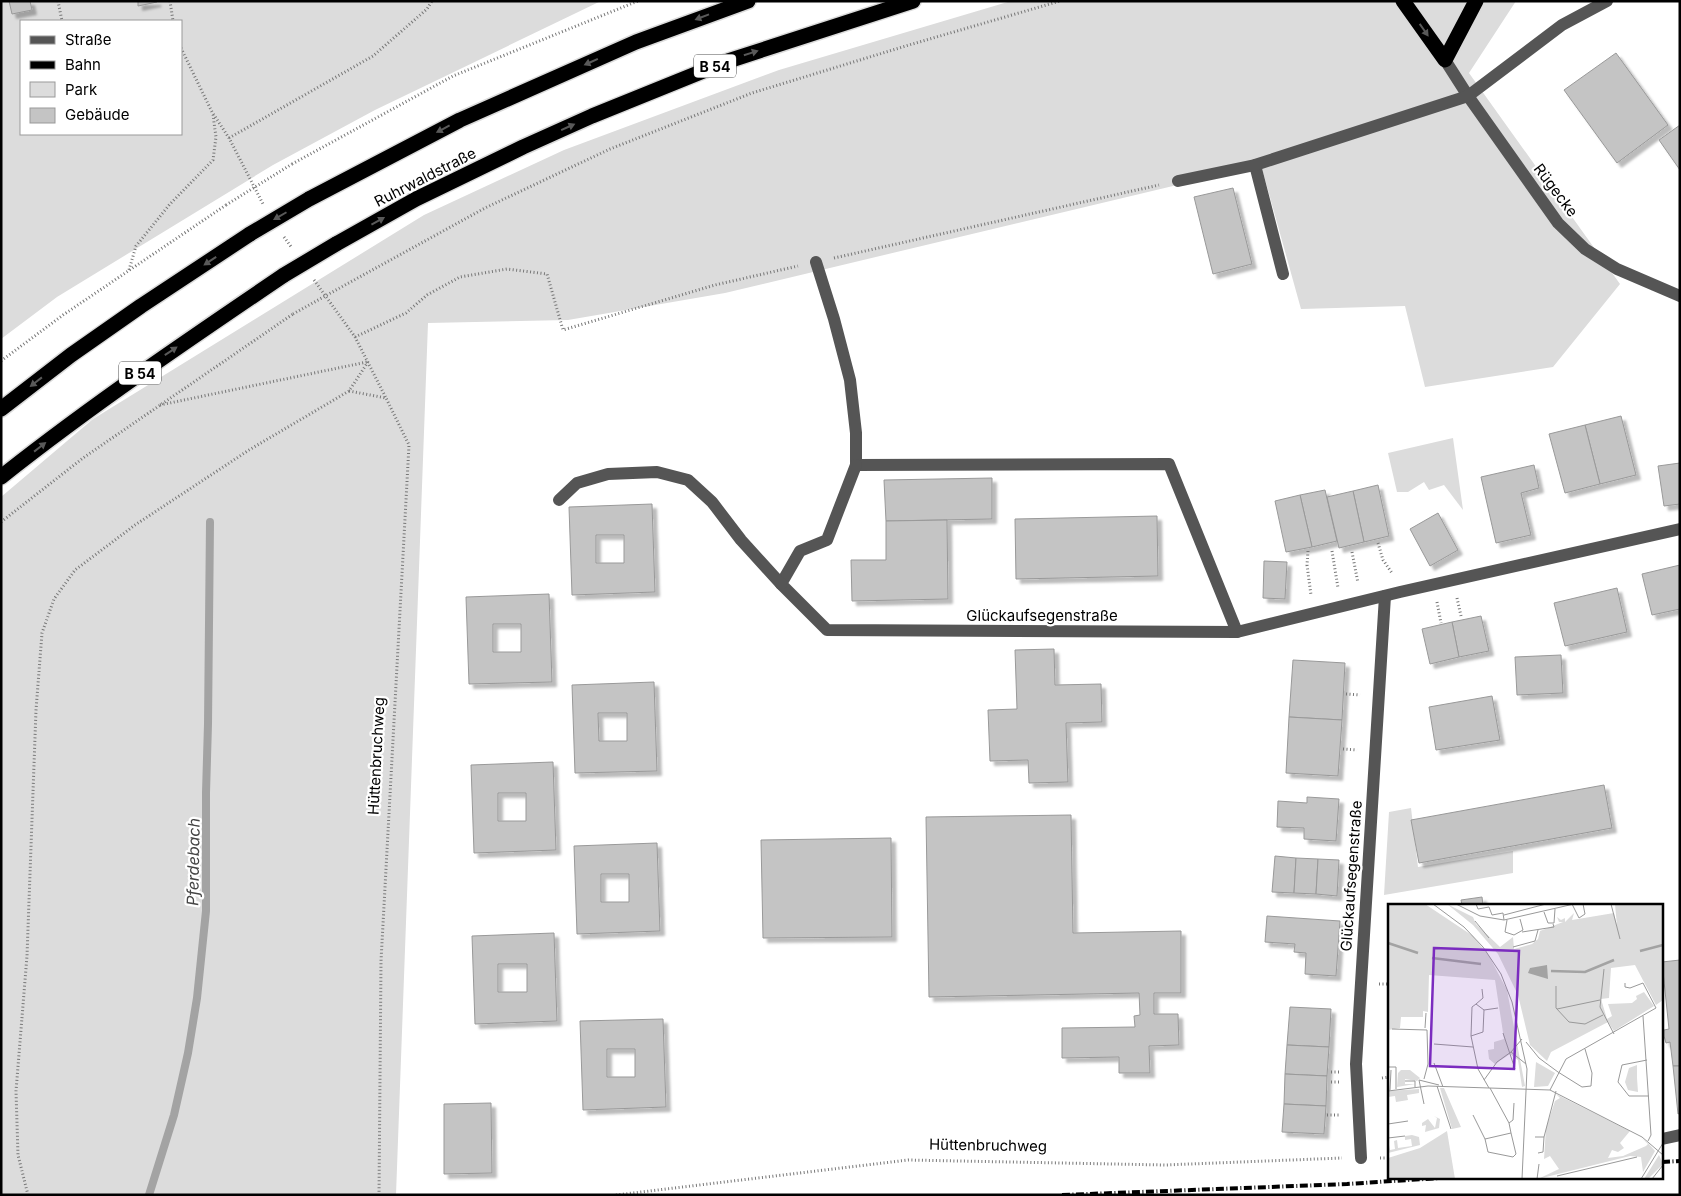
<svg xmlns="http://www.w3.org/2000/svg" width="1681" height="1196" font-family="Inter,sans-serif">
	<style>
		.green { fill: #dcdcdc; fill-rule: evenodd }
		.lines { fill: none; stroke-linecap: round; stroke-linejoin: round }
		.stream { stroke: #a3a3a3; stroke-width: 8 }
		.building { fill: #c4c4c4; stroke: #999; fill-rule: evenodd; filter: url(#shadow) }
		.highway-casing { stroke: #dbdbdb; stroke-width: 18 }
		.path { stroke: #777; stroke-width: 3; stroke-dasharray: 1 2.5; stroke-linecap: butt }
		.minor { stroke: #555; stroke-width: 12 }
		.highway { stroke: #000; stroke-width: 15 }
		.rail { stroke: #000; stroke-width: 4; stroke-dasharray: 8 2.5 1 2.5; stroke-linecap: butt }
		.highway-bridge-casing { stroke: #dbdbdb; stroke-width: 18; stroke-linecap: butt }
		.path-bridge { stroke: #777; stroke-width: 3; stroke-dasharray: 1 2.5; stroke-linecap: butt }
		.highway-bridge { stroke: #000; stroke-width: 15 }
		.oneway { fill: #595959 }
		.labels { text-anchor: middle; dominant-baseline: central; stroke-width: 4.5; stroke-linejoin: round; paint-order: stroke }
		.shield { fill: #fff; stroke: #4c4c4c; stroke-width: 1 }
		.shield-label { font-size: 14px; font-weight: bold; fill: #000 }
		.street-label { font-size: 15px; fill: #000; stroke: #fff }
		.water-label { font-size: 16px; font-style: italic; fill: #444; stroke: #fff }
		.inset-river { fill: none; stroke: #a3a3a3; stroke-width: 2.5 }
		.inset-road { fill: none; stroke: #999; stroke-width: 1 }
		.view { fill: #7b2cbf; fill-opacity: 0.15; stroke: #7b2cbf; stroke-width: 2.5 }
		.inset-edge { fill: none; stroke: #000; stroke-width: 2.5 }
	</style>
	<defs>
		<filter id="shadow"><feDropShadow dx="4.5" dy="4.5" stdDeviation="1" flood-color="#0004"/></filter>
	</defs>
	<rect width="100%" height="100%" fill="#fff"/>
	<!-- green -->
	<g class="green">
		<path d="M1,1H601L375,110L273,165L57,297L1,339ZM21,21H181V134H21Z"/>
		<path d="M1011,1H1516L1469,73L1620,284L1553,367L1425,387L1405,306L1301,309L1261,165L725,293L568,320L428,323L396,1195H1V497L93,419L424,215L564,150L779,70Z"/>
		<path d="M1453,438L1463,510L1444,485L1429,490L1424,482L1408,492H1397L1388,453Z"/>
		<path d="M1411,808L1418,867L1513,851V873L1384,895L1389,812Z"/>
	</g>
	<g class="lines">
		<!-- stream -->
		<path class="stream" d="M149,1195L174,1115L188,1053L197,998L206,911V793L208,724L210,522"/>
	</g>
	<!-- building -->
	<g class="building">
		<path d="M9,1H30L32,10L12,14Z"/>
		<path d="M138,1H156L157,2L138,6Z"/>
		<path d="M1616,53L1668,125L1617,163L1564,90Z"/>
		<path d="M1680,125V170L1659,140Z"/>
		<path d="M1233,188L1252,264L1213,274L1194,197Z"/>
		<path d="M1621,416L1636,475L1600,484L1585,425Z"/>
		<path d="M1585,425L1600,484L1565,493L1549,434Z"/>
		<path d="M1680,463V504L1664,506L1658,466Z"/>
		<path d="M1534,465L1539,488L1521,493L1531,535L1496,543L1481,477Z"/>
		<path d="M992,478V519L886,521L884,480Z"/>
		<path d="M1378,485L1389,536L1364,542L1353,491Z"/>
		<path d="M1325,490L1337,541L1312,547L1300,495Z"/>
		<path d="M1353,491L1364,542L1339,548L1327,497Z"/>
		<path d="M1300,495L1312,547L1286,552L1275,501Z"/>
		<path d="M652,504L655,592L572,595L569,507ZM596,535H624V563H596Z"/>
		<path d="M1438,513L1458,550L1430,566L1410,529Z"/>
		<path d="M1157,516L1158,576L1016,579L1015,519Z"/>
		<path d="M947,520L948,599L852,601L851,560H886V521Z"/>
		<path d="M1264,561L1287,562L1285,599L1263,598Z"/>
		<path d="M1680,565V609L1652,615L1642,574Z"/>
		<path d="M1617,588L1627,632L1565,646L1554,603Z"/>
		<path d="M549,594L552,682L469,684L466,597ZM493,624H521V652H493Z"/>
		<path d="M1481,616L1489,651L1459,657L1452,622Z"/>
		<path d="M1452,622L1459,657L1430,664L1422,629Z"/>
		<path d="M1054,649L1055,685L1101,684L1102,722L1066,723L1068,782L1029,783L1028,760L990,761L988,710L1017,709L1015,650Z"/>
		<path d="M1561,655L1563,693L1517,695L1515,657Z"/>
		<path d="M1293,660L1345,663L1342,720L1289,717Z"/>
		<path d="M654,682L657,771L575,773L572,685ZM598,713H627V741H599Z"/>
		<path d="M1492,696L1500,740L1436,750L1429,707Z"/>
		<path d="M1289,717L1342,720L1338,776L1286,773Z"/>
		<path d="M553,762L556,850L474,853L471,765ZM498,793H526V821H498Z"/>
		<path d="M1604,785L1612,828L1419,863L1411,820Z"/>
		<path d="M1307,797L1339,799L1336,841L1304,839V828L1277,827L1278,801L1307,803Z"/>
		<path d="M1071,815L1073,933L1181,931V993H1154V1014H1178L1179,1045L1149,1046L1150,1073H1119V1057L1062,1058V1028L1135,1027L1134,1016L1140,1015L1139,993L929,997L926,817Z"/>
		<path d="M891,838L892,937L763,938L761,840Z"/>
		<path d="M657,843L660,931L577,934L574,846ZM601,874H629V902H601Z"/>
		<path d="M1275,856L1296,858L1294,893L1272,892Z"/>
		<path d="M1296,858L1318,859L1316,894L1294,893Z"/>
		<path d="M1318,859L1339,860L1337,896L1316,894Z"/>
		<path d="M1482,897L1483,905H1462L1461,900Z"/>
		<path d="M1267,916L1340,921L1336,976L1305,974L1306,953L1294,952L1295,944L1265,942Z"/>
		<path d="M554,933L557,1021L475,1024L472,936ZM498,964H527V992H498Z"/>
		<path d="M1680,960V1066H1673L1670,1042L1666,1043L1664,1036V1030L1669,1029L1662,962Z"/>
		<path d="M1290,1007L1331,1009L1329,1047L1287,1045Z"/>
		<path d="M663,1019L666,1107L583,1110L580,1021ZM607,1049H635V1077H607Z"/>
		<path d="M1287,1045L1329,1047L1327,1076L1285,1074Z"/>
		<path d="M1673,1066H1680V1113L1678,1114Z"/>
		<path d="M1285,1074L1327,1076L1326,1106L1284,1104Z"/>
		<path d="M491,1103L492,1173L444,1174V1104Z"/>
		<path d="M1284,1104L1326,1106L1324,1134L1282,1132Z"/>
	</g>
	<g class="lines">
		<defs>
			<g id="highway">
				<path d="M1403,1L1445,60L1476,1"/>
				<path d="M309,199L460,120L636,42L748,1"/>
				<path d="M336,244L416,199L523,147L592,116L728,61L913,1"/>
				<path d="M1,409L71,355L141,306L250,234"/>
				<path d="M1,477C92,405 188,340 284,275"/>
			</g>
		</defs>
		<!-- highway casing -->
		<use href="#highway" class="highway-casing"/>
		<!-- path -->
		<g class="path">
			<path d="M58,1L62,21"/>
			<path d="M170,1L173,21"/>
			<path d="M181,48L212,112L229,138L263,204"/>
			<path d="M229,138L373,56L427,9L432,1"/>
			<path d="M292,164L453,76L638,1"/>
			<path d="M284,237L292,248"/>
			<path d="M834,258L1159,185"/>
			<path d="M129,270L136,246L170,204L213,160L216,137L213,115"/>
			<path d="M314,280L355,337L386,398"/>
			<path d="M345,285L485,208L610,149L752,93L909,45L1060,1"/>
			<path d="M355,337L406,313L427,295L460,277L507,269L547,274L563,330L715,285L798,266"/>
			<path d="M1,361L63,315L226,205"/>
			<path d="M349,391L386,398L409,445L381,961L379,1195"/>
			<path d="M160,405L367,362"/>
			<path d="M1,522L83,458L293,314"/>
			<path d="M1378,543L1383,560L1392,573"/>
			<path d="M1308,551L1307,565L1311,595"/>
			<path d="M1332,551L1338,588"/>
			<path d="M1352,552L1358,583"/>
			<path d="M1457,598L1461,616"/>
			<path d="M1437,602L1441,623"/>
			<path d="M1346,694L1360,695"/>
			<path d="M1343,749L1357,750"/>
			<path d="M1379,984H1390"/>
			<path d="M1331,1072H1339"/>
			<path d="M1382,1078L1390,1077"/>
			<path d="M1331,1082H1339"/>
			<path d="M1327,1115H1341"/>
			<path d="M1380,1158H1390"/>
			<path d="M28,1195L18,1155L16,1091L27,956L36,710L42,633L54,599L75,570L135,525L249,450L349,391L368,362"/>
			<path d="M616,1195L908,1160L1165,1165L1342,1158"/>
		</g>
		<!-- minor -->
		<g class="minor">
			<path d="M1445,60L1468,96L1558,223L1585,249L1617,269L1680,296"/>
			<path d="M1255,165L1283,274"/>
			<path d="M1178,181L1255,165L1468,96L1562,25L1607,1"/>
			<path d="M816,262L834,319L850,380L856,433V465L1169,464L1237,632"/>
			<path d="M856,465L827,540L800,551L781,584L827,630L1237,632L1400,592L1680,529"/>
			<path d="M559,500L577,483L608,474L657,472L688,480L712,502L741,540L781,584"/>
			<path d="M1662,1139L1680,1135"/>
			<path d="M1361,1158L1356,1064L1385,596"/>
		</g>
		<!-- highway -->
		<use href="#highway" class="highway"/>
		<!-- rail -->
		<g class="rail">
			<path d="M1662,1162L1680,1161"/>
			<path d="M1062,1195L1347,1184L1455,1177"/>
		</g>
		<defs>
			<g id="highway-bridge">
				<path d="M250,234L309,199"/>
				<path d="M284,275L336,244"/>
			</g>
		</defs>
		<!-- highway-bridge casing -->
		<use href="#highway-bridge" class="highway-bridge-casing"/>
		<!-- path-bridge -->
		<g class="path-bridge">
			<path d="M226,205L292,164"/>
			<path d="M293,314L345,285"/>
		</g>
		<!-- highway-bridge -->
		<use href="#highway-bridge" class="highway-bridge"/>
	</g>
	<!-- one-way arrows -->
	<defs><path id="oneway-solid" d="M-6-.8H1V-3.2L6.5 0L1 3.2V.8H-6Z" transform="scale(1.25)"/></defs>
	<g class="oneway">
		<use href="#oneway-solid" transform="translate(702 17) rotate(159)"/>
		<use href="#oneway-solid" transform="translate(1424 30) rotate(55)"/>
		<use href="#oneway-solid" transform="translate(751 53) rotate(-18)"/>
		<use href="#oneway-solid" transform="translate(591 62) rotate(156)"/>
		<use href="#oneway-solid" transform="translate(568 127) rotate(-24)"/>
		<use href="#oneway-solid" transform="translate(443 129) rotate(152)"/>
		<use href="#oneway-solid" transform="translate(280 216) rotate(150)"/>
		<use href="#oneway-solid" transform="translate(378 221) rotate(-29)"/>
		<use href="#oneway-solid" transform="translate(210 261) rotate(146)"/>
		<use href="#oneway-solid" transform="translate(171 351) rotate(-34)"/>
		<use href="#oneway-solid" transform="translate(36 382) rotate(142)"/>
		<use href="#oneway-solid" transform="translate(40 447) rotate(-38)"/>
	</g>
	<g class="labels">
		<!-- shield labels -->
		<g class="shield">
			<rect x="694" y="54.5" width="42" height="23" rx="4"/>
			<rect x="119" y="361.5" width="42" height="23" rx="4"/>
		</g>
		<g class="shield-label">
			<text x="715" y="66">B 54</text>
			<text x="140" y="373">B 54</text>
		</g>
		<!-- street labels -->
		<g class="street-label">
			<text transform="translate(425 177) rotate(-27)">Ruhrwaldstraße</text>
			<text transform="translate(1556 190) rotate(53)">Rügecke</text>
			<text x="1042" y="615">Glückaufsegenstraße</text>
			<text transform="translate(376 756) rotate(-87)">Hüttenbruchweg</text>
			<text transform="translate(1351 876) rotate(-86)">Glückaufsegenstraße</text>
			<text transform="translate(988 1145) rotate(1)">Hüttenbruchweg</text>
		</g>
		<!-- water labels -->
		<g class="water-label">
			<text transform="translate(193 862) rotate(-89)">Pferdebach</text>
		</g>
	</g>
	<!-- overview -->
	<g transform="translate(1388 904)">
		<rect width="275" height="275" fill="#fff"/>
		<path d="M0,0H37L85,32L101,52L119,86L137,182L134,183L130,156L122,150L107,160L101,155L100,146L106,145V138L116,135L107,76L41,71L40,108L35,107V113H13L12,124L0,126ZM59,0L85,13L88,20L112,43L125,33L126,45L144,40L150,35L152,27L175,18H171L169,13L173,16L177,14V18L186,9L184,16L226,9L229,22L227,0H275V96L268,101L247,61L223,64L221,94L213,95L219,115L224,112L220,100L244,99L249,95L248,92L256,88L266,102L226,127L220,118L163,148L159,157L142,141L130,91L110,50L85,21ZM148,158L167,169L160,182L146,183ZM249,161V174L250,188L240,186L237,178L241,164ZM13,166H22L32,174L29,177L17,175V180H27L9,183L10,169ZM52,184H56L73,223L64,225ZM31,185V189L19,191L20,196L8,198L7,192L0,193V187ZM168,190L242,227L232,239L236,244L230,248L224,246L220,254L235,252L258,242L260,240L252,233L261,240L267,247L255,268L253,253L242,252L150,275L171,265L162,252L156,255L158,224L167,197L172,194ZM46,212L52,215L51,224L37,228L38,221L34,222V219L40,215L47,224L49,214ZM59,227L67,275H0V254L32,244ZM24,231L31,233L32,241L0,249V236L2,246L7,245L6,237L9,236L10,244L24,242L23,235L17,236V232ZM271,251L275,260L260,275H256Z" fill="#dcdcdc"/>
		<path d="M159,61L160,75L140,69L142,64Z" fill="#a3a3a3"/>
		<path class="inset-river" d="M0,39L30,49M252,47L275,41M44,54L93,60M163,67L197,68L226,56"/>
		<path class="inset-road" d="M45,0L76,23L95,43L113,70L124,98L139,165L134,275M68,0L92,12L116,16L186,0M88,0L90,5L101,3L104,11L115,9L116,16M184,0L191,14L197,10L195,0M223,0L232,35M156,8L160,19H166L167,5M116,11L158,0M119,16L117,28L126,31L135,26L132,15M87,17L101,34M134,28L166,23L165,20M125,43L147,37L150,26M216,65L212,103L226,130M168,82V104L181,118L197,120L215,111M88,100L95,94L94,85M169,105L212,96M96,106L88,100L84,103L83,132L90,165L101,184M255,112L263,231L260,237M37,124L38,109M4,125L39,126L40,160L36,175M115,129L127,165M83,132L95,128L96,106L110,104M134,135L123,148L138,160M138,138L151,154L170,168M46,140L85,143M259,156L234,161L230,178L241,192H261M46,159L55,183M0,163H8V185M170,168L194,183L203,182L204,169L197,145M96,176L109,158L123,148M17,177H27V183M49,182L63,225M2,186L3,166M162,186L178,155L268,104L255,79L242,84L237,83V79M0,187L40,182L162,186L254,233L275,251M36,200L31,176L51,181M85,211L97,235L123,229L121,219L102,184M121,219L125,216L126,199M0,220L20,217M147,233H156L168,187M0,234L17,232M97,235L100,248L125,253L128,250L123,229M150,249L155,248L156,233M169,272L249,253M149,275L151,260M253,275L275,239M264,275L275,261"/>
		<path class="view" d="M46,44L131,47L126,165L42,162Z"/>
		<rect width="275" height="275" class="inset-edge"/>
	</g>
	<!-- border -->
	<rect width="1681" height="1196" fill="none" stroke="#000000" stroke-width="5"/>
	<!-- legend -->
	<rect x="20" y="20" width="162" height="115" fill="#ffffff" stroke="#999999"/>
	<rect x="30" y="36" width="25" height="8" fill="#555555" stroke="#999999"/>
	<text x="65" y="45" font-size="15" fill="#000000">Straße</text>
	<rect x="30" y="61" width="25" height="8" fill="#000000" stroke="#999999"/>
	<text x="65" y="70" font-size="15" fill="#000000">Bahn</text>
	<rect x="30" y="82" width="25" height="15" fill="#dcdcdc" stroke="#999999"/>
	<text x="65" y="95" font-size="15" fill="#000000">Park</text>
	<rect x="30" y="108" width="25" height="15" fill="#c4c4c4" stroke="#999999"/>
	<text x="65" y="120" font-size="15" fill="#000000">Gebäude</text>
</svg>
